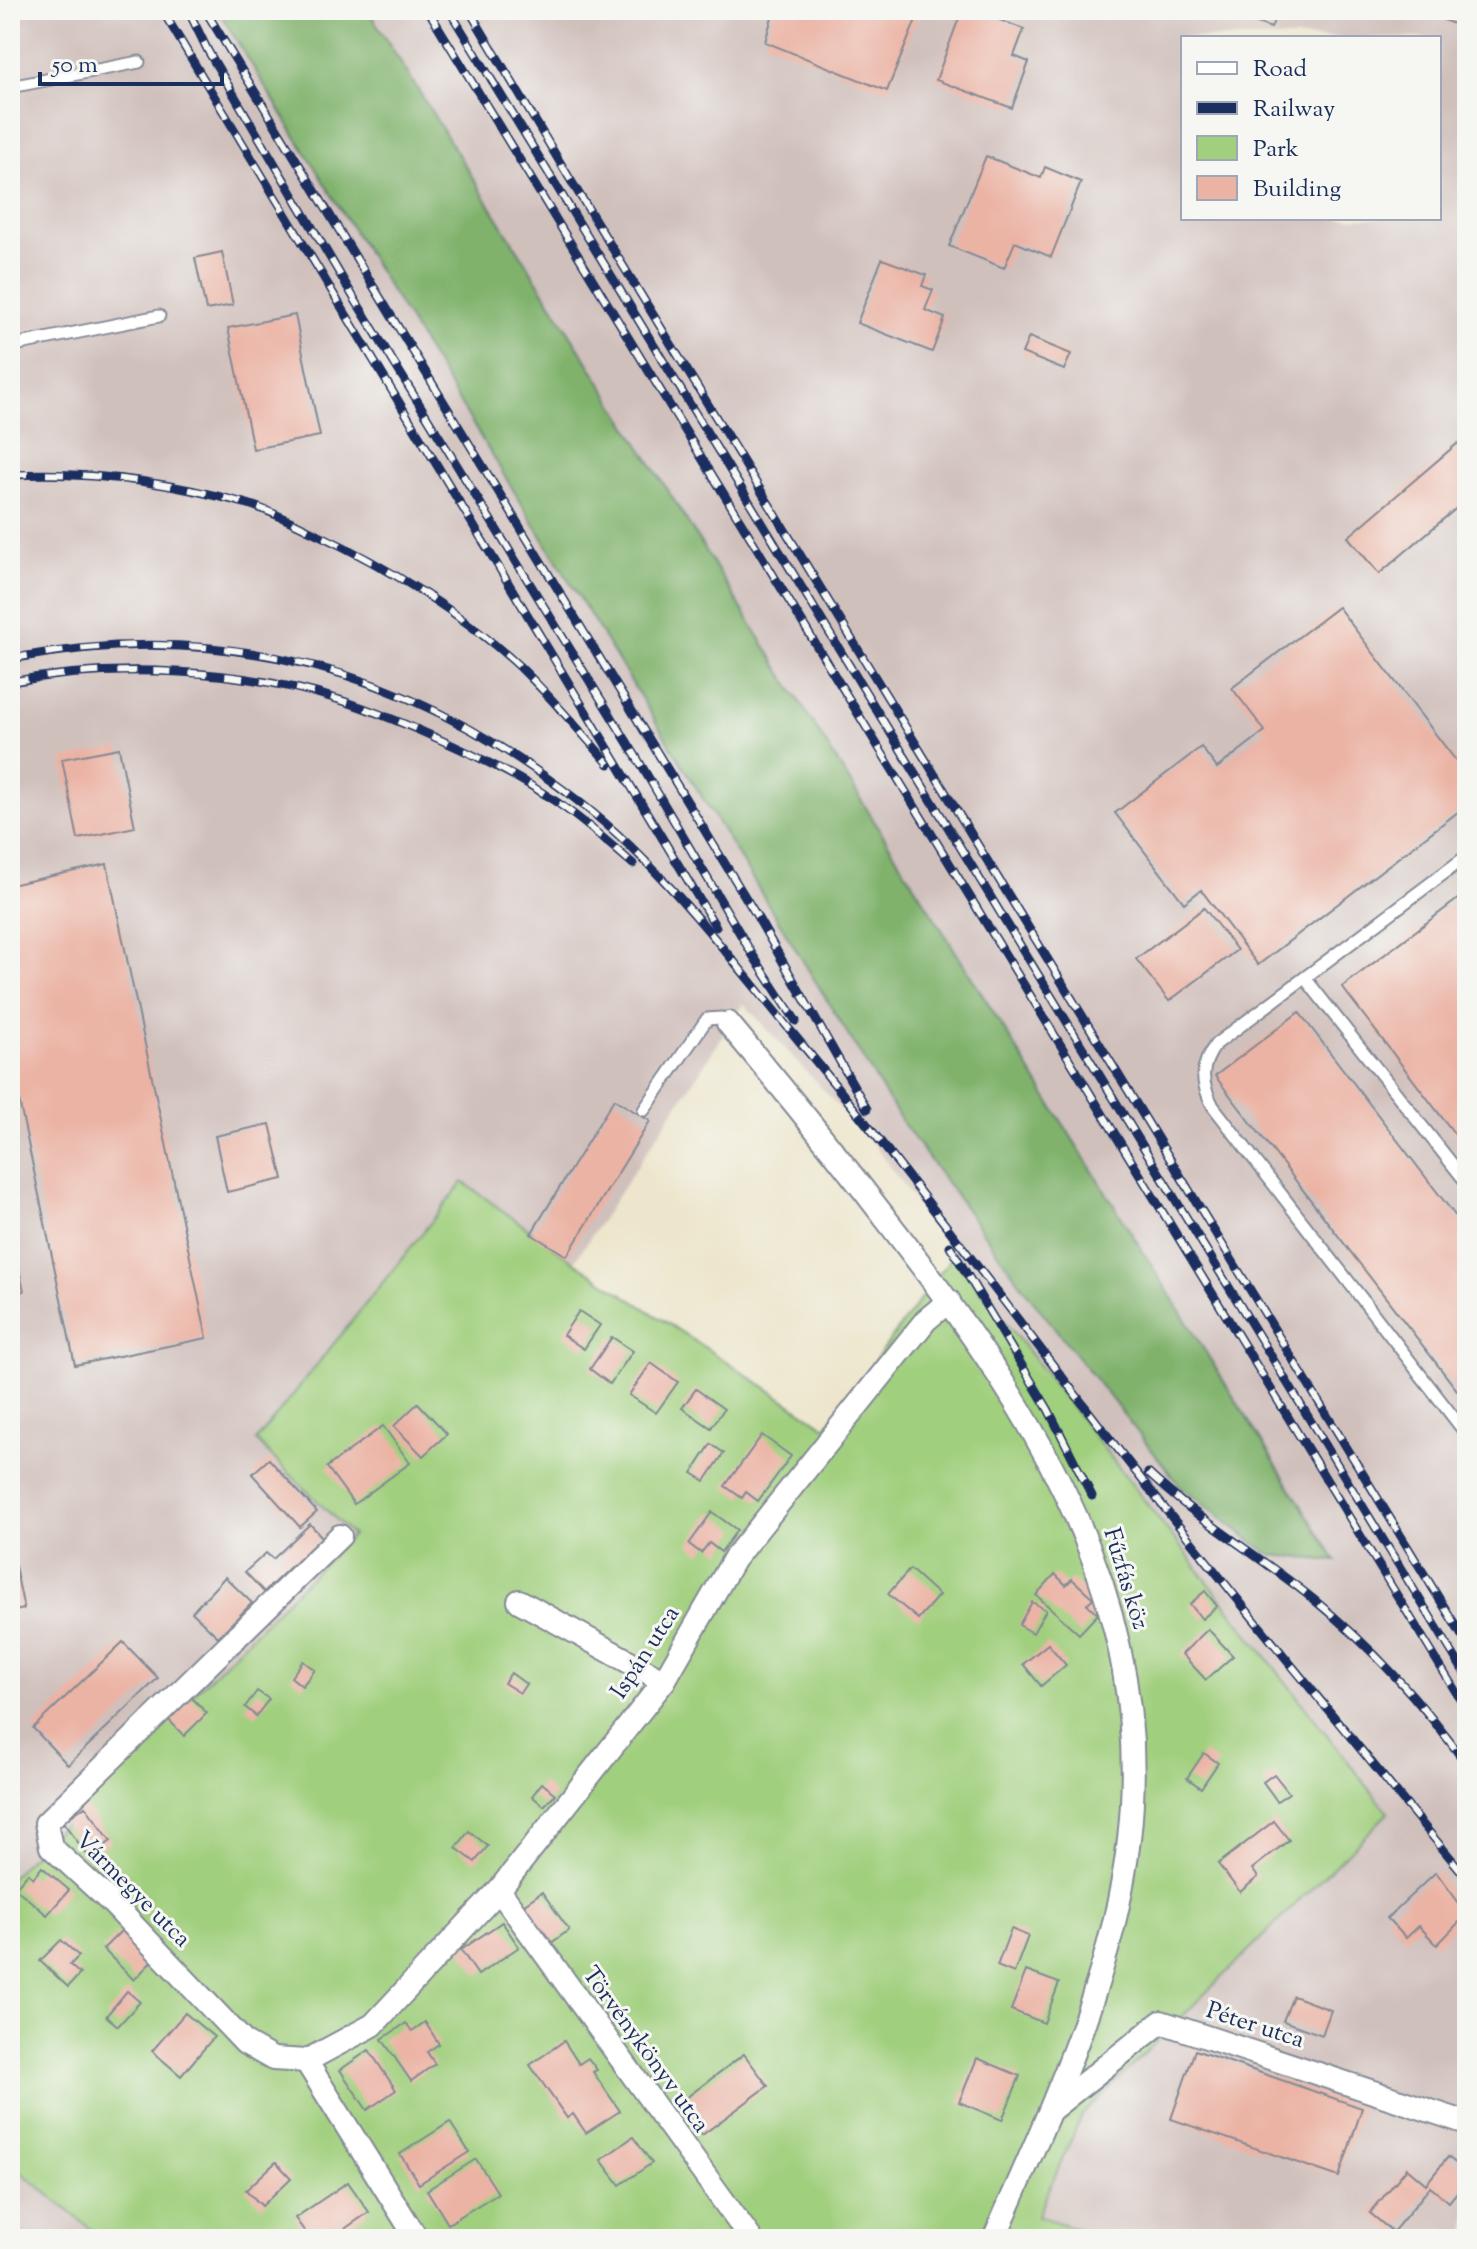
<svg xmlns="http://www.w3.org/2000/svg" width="1477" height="2249" font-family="'Sorts Mill Goudy',serif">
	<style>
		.industrial { fill: #d0c0bc; fill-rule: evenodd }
		.green { fill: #a0cf7d; stroke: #5e7f6e; stroke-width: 2 }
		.forest { fill: #80b26c; stroke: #4e7065; stroke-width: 2 }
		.building { fill: #ebb3a4 }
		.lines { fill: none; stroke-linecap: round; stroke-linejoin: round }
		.service-casing { stroke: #848a95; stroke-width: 15 }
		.minor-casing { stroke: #848a95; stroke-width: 26 }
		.service { stroke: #fff; stroke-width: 11 }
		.minor { stroke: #fff; stroke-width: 22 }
		.rail-casing { stroke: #1b2f5e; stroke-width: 9 }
		.rail { stroke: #f6f6f2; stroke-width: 6; stroke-dasharray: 18; stroke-linecap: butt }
		.labels { text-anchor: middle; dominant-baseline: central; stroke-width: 6; stroke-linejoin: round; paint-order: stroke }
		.street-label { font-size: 24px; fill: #1b2f5e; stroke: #f6f6f2 }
	</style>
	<rect width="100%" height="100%" fill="#f6f6f2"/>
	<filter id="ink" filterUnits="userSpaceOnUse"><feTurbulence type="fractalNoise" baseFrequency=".0125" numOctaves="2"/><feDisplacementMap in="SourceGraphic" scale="16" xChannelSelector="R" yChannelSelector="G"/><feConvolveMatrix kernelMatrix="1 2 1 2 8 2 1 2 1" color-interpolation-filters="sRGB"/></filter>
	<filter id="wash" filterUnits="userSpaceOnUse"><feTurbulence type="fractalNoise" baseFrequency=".006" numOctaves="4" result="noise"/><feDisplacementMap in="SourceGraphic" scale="32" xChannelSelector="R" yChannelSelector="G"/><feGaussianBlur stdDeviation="1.8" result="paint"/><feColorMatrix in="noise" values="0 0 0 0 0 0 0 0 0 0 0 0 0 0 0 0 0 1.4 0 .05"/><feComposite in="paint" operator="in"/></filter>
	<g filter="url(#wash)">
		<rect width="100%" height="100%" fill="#ede6cc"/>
		<!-- industrial -->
		<g class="industrial">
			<path d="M10,10H218L902,1122L1028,1294L1123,1415L1335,1560L368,10H1467V2239H1110L1037,2216L1082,2115L1388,1813L953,1255L875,1146L744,1004L574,1262L463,1182L256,1440L353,1534L10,1878ZM1183,38H1439V218H1183Z"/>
			<path d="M10,2163L103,2239H10Z"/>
		</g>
		<!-- green -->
		<path class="green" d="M463,1182L574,1262L826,1427L953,1255L1388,1813L1082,2115L1037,2216L1110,2239H103L10,2163V1878L352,1535L256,1441Z"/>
		<!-- forest -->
		<path class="forest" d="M218,10H368L1336,1561L1270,1555L1181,1487L1028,1294L902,1122Z"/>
		<g id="blocks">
			<!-- building -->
			<g class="building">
				<path d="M774,10H920L887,91L765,42Z"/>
				<path d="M962,10H973L1024,29L1014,56L1029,62L1012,108L936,80Z"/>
				<path d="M1255,10H1278L1271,28L1251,21Z"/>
				<path d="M1419,10H1467V13L1461,27Z"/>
				<path d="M986,156L1041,178L1045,167L1081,182L1051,257L1015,242L1004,268L949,246Z"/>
				<path d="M222,252L233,305L206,310L195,258Z"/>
				<path d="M882,259L926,275L922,286L933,290L925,310L945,318L932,352L857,323Z"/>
				<path d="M295,315L320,436L253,449L228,328Z"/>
				<path d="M1029,337L1071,354L1064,370L1022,353Z"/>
				<path d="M1458,443L1467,454V499L1379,574L1348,537Z"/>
				<path d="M1338,607L1467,775V805L1258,965L1201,890L1184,903L1115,813L1201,747L1217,768L1265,731L1232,688Z"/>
				<path d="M119,748L135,827L78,839L62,759Z"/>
				<path d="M107,864L207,1338L75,1365L10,1058V885Z"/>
				<path d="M1467,892V1150L1342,987Z"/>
				<path d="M1204,908L1237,950L1169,1001L1136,959Z"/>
				<path d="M1299,1012L1467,1231V1403L1215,1076Z"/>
				<path d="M614,1099L650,1121L567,1256L531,1234Z"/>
				<path d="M270,1124L283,1179L227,1192L215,1136Z"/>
				<path d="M11,1235L24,1291L10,1295V1236Z"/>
				<path d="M579,1311L600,1325L584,1349L563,1335Z"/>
				<path d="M612,1337L633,1351L610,1384L590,1369Z"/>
				<path d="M651,1363L678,1382L656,1413L629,1395Z"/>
				<path d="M696,1389L724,1409L711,1428L682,1408Z"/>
				<path d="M418,1403L447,1434L423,1456L394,1426Z"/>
				<path d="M383,1426L410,1463L354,1504L327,1467Z"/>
				<path d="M762,1435L791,1456L758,1501L746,1492L742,1498L725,1486Z"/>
				<path d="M711,1444L724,1453L705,1481L692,1473Z"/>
				<path d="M269,1459L317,1512L300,1527L252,1474Z"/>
				<path d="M712,1512L737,1530L721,1552L709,1543L701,1553L689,1544Z"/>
				<path d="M310,1524L322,1537L264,1592L245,1572L266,1553L273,1559Z"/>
				<path d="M15,1566L24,1609L10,1612V1567Z"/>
				<path d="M910,1569L939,1595L918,1619L888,1594Z"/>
				<path d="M1055,1574L1066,1585L1072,1579L1093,1598L1087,1604L1098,1614L1079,1634L1036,1595Z"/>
				<path d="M225,1577L252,1603L218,1637L192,1612Z"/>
				<path d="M1205,1591L1217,1606L1202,1619L1190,1604Z"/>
				<path d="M1032,1602L1046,1610L1033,1633L1019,1625Z"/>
				<path d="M1208,1629L1233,1656L1206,1680L1182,1654Z"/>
				<path d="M123,1642L158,1678L68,1765L33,1728Z"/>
				<path d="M1048,1644L1066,1665L1041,1686L1023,1664Z"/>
				<path d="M303,1661L315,1670L302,1686L291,1677Z"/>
				<path d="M511,1673L526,1684L520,1693L504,1683Z"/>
				<path d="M257,1691L269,1699L256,1716L245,1707Z"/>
				<path d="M187,1693L207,1713L184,1736L165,1716Z"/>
				<path d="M1204,1753L1218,1763L1201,1788L1187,1778Z"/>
				<path d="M1274,1774L1289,1793L1277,1801L1263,1782Z"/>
				<path d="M542,1783L555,1794L544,1806L532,1796Z"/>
				<path d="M85,1806L111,1841L89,1857L63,1822Z"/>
				<path d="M1274,1821L1289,1840L1252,1869L1258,1877L1240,1892L1218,1864Z"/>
				<path d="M469,1831L488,1846L475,1862L456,1848Z"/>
				<path d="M42,1867L69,1890L47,1915L15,1888L28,1873L33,1878Z"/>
				<path d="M1436,1872L1467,1914L1437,1945L1419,1926L1406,1938L1387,1918Z"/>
				<path d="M542,1892L569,1930L547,1946L520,1907Z"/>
				<path d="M502,1922L519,1947L478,1975L461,1950Z"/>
				<path d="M124,1928L154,1959L134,1980L103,1949Z"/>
				<path d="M1011,1929L1028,1936L1014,1973L997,1966Z"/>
				<path d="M61,1940L79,1956L70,1965L80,1974L68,1987L40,1961Z"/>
				<path d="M1026,1971L1059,1983L1044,2023L1011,2010Z"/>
				<path d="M127,1991L140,2002L118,2026L106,2016Z"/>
				<path d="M1293,1996L1331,2010L1322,2035L1283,2021Z"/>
				<path d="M185,2013L214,2037L181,2076L152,2051Z"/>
				<path d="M425,2022L439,2044L427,2052L435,2064L411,2081L382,2039L406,2023L412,2031Z"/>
				<path d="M564,2041L579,2064L588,2058L597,2070L593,2072L620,2111L586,2133L573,2114L567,2118L530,2065Z"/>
				<path d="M369,2050L396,2090L367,2110L340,2070Z"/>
				<path d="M1195,2050L1362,2108L1339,2177L1171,2119Z"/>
				<path d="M744,2054L768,2086L702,2135L678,2104Z"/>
				<path d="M977,2058L1020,2076L1002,2120L959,2102Z"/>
				<path d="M450,2122L469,2152L419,2184L400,2154Z"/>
				<path d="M633,2137L652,2163L620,2185L601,2160Z"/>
				<path d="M1448,2157L1467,2172V2180L1449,2202L1430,2187L1393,2232L1370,2213L1407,2168L1426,2184Z"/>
				<path d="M476,2159L498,2193L448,2224L427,2190Z"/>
				<path d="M276,2162L291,2178L262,2206L246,2190Z"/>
				<path d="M348,2182L369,2212L330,2239H310L295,2218Z"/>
			</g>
		</g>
	</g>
	<g filter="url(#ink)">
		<use href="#blocks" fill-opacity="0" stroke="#848a95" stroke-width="2"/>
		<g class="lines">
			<defs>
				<g id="service">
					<path d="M10,87L139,62"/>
					<path d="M10,346L159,316"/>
					<path d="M1467,856L1216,1044C1200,1066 1200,1082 1213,1106L1467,1435"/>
					<path d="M1305,978L1467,1183"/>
					<path d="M644,1110L707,1019L721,1018L728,1023"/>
				</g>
				<g id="minor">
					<path d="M728,1023C787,1093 844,1164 899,1236C1037,1416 1156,1603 1129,1839C1113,1980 1050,2110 994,2239"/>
					<path d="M340,1536L46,1823L51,1847L113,1904L245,2043L273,2059L306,2061L373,2025L499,1890L664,1681L734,1559L926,1320L949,1301"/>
					<path d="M519,1601L664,1681"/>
					<path d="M499,1890L751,2239"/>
					<path d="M306,2061L417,2239"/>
					<path d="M1052,2109L1161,2022L1467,2123"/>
				</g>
			</defs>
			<!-- service casing -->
			<use href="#service" class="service-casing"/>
			<!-- minor casing -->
			<use href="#minor" class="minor-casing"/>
			<!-- service -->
			<use href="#service" class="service"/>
			<!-- minor -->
			<use href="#minor" class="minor"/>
			<defs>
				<g id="rail">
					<path d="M162,10L716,927"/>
					<path d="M188,10L208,51L354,298L637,758L752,954L796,1021"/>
					<path d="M205,10L755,913L867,1109"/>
					<path d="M428,10L1467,1710"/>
					<path d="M449,10L1467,1677"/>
					<path d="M469,10L570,179L1467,1644"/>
					<path d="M10,475C88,471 169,482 244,503C267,509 290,521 311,531C386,566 458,610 519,666C551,697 580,731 609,764"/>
					<path d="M10,659C186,625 350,653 502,748C548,777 591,808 630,846C690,904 741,971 795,1036C885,1144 970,1257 1056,1369C1188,1542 1328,1710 1467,1878"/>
					<path d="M10,682C113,663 239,668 340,700C378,712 415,728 452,745C489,762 525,780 558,803C584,821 609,843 633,864"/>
					<path d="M950,1246L1048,1409L1092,1496"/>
					<path d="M1148,1473C1199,1521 1259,1555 1313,1599C1372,1647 1423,1703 1467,1765"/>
				</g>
			</defs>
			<!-- rail casing -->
			<use href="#rail" class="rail-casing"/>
			<!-- rail -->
			<use href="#rail" class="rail"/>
		</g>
	</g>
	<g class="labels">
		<!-- street labels -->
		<g class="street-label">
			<text transform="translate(1125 1579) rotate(73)">Fűzfás köz</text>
			<text transform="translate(646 1653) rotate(-57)">Ispán utca</text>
			<text transform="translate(132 1890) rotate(45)">Vármegye utca</text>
			<text transform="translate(1255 2026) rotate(18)">Péter utca</text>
			<text transform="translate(645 2050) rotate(54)">Törvénykönyv utca</text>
		</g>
	</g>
	<!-- margin -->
	<rect width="1477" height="2249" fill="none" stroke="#f6f6f2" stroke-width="40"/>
	<!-- legend -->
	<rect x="1181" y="36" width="260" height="184" fill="#f6f6f2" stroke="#9ea6b7" stroke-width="2"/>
	<rect x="1197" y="62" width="40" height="12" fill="#ffffff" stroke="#9ea6b7" stroke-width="2"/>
	<text x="1253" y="76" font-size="24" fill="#1b2f5e">Road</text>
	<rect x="1197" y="102" width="40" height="12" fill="#1b2f5e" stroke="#9ea6b7" stroke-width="2"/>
	<text x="1253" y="116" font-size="24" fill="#1b2f5e">Railway</text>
	<rect x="1197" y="136" width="40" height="24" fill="#a0cf7d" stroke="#9ea6b7" stroke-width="2"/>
	<text x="1253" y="156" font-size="24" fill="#1b2f5e">Park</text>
	<rect x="1197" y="176" width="40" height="24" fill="#ebb3a4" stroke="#9ea6b7" stroke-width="2"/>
	<text x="1253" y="196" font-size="24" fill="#1b2f5e">Building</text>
	<!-- scale -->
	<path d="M40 72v12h182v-12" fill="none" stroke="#1b2f5e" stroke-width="4"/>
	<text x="52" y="72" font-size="24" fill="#1b2f5e" stroke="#f6f6f2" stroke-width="6" paint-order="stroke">50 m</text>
</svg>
